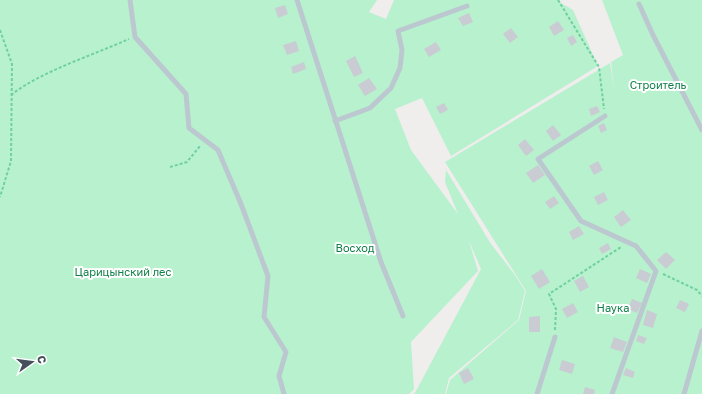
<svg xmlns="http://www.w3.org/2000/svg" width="702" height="394" font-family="'Golos Text',sans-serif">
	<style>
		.green { fill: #b8f1ce }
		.building { fill: #c9ccd2 }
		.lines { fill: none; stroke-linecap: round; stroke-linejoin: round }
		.path { stroke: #6fd0a0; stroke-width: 2; stroke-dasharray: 3 2; stroke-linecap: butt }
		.lane { stroke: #bcc8d0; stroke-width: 5 }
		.labels { text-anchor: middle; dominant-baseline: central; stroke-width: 4; stroke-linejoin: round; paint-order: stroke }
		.park-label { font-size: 11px; fill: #128049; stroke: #fff }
	</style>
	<rect width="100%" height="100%" fill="#f0eded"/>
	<!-- green -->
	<g class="green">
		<path d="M0,0H377L369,12L386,19L394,0H559L561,3L573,10L598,66L451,156L422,98L395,109L411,150L458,214L445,182L446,170L491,244L515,275L525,291L518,320L449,378L445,394H414L416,391L481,269L469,241L478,271L411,342L414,389L409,394H0Z"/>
		<path d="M602,0H702V394H446L450,380L519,320L526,291L445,162L610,63L614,89L611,62L623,55Z"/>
	</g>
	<!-- building -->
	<g class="building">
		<path d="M285,5L288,14L278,18L275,8Z"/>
		<path d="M469,13L473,22L463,26L458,18Z"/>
		<path d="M558,21L564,30L554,36L549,27Z"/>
		<path d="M511,28L518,37L510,43L503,34Z"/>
		<path d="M573,35L577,42L571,46L567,38Z"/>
		<path d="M296,41L299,51L287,55L283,45Z"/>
		<path d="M436,42L441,50L429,57L424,49Z"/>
		<path d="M355,56L363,73L354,77L346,61Z"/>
		<path d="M304,62L306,69L293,74L291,67Z"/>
		<path d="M369,78L377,89L365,96L358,85Z"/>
		<path d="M444,103L448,110L440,114L436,107Z"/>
		<path d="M597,106L600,112L591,116L589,109Z"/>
		<path d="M604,123L607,130L601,133L598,126Z"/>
		<path d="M553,125L561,135L553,141L546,131Z"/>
		<path d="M525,139L534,150L526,156L518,145Z"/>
		<path d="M598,161L603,170L594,175L589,166Z"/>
		<path d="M538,165L545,175L533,183L526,173Z"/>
		<path d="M604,192L608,200L598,205L594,197Z"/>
		<path d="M554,196L559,203L550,209L545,202Z"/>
		<path d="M623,210L631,220L621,227L614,217Z"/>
		<path d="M579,226L584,234L573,240L569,232Z"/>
		<path d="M608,243L611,249L602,254L599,248Z"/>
		<path d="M666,252L675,260L666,269L657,260Z"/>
		<path d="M542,269L550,282L539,289L531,276Z"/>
		<path d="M640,269L651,274L647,283L636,278Z"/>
		<path d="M583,276L589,287L580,292L574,281Z"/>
		<path d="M632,299L642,303L637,313L628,309Z"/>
		<path d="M680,300L689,304L685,312L676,308Z"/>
		<path d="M573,303L578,312L567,318L562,309Z"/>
		<path d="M647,310L657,314L653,328L643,325Z"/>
		<path d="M540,316V332H529V317Z"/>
		<path d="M638,335L647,338L644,344L636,341Z"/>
		<path d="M614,337L627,342L623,352L610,348Z"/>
		<path d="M562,360L575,364L572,374L559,370Z"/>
		<path d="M468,368L474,379L464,384L459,373Z"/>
		<path d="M626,368L635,372L633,378L623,375Z"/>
		<path d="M585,387L595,390L594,394H583Z"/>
	</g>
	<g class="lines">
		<!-- path -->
		<g class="path">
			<path d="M558,0L599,67L604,109"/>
			<path d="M0,30L12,64L11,161L0,197"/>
			<path d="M11,95C42,71 91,56 129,39"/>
			<path d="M170,167L187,162L200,146"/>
			<path d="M663,274L697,290L702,296"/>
			<path d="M555,330L556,309L549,294L621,247"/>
		</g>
		<!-- lane -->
		<g class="lane">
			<path d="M130,0L135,37L186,94L189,128L218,150L241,204L268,276L264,317L286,352L279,376L284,394"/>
			<path d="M297,0L381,262L403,316"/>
			<path d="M639,4L653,35L702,130"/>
			<path d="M605,116L538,159L581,221L636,246L656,271L612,394"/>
			<path d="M335,121L370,108L391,88L400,68L402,50L398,31L467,6"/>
			<path d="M537,394L555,337"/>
			<path d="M684,394L702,331"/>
		</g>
	</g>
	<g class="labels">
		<!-- park labels -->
		<g class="park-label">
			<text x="658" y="84">Строитель</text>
			<text x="355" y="247">Восход</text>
			<text x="123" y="271">Царицынский лес</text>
			<text x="613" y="307">Наука</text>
		</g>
	</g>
	<!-- north arrow -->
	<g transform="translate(32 362) rotate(76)" stroke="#ffffff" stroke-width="3" paint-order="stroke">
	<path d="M0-3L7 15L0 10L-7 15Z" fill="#44505b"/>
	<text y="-6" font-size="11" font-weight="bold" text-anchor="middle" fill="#44505b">С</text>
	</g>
</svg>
